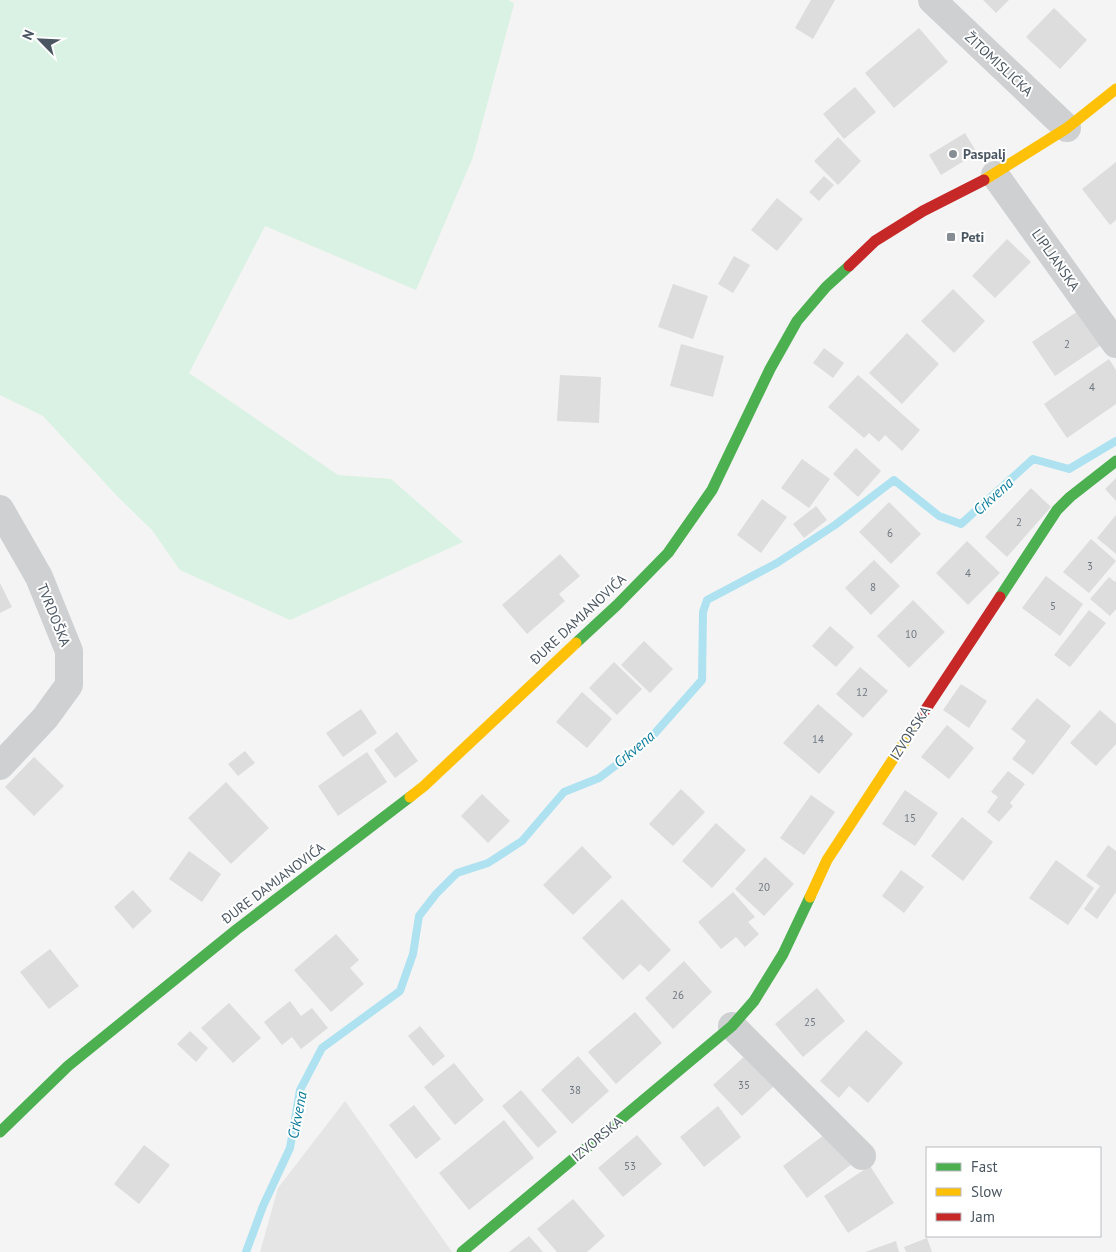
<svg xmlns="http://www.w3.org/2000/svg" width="1116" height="1252" font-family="'PT Sans',sans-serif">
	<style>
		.education { fill: #e6e5e6 }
		.green { fill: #d9f2e3 }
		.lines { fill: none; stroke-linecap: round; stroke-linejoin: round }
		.stream { stroke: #aee2f0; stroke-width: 8 }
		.building { fill: #ddddde }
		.street { stroke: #ced0d2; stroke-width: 28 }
		.fast { stroke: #4caf50; stroke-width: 11 }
		.slow { stroke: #ffc107; stroke-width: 11 }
		.jam { stroke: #c62828; stroke-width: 11 }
		.poi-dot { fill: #868d94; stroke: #fff; stroke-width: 2 }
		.labels { text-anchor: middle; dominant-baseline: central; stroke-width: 4; stroke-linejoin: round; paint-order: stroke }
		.number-label { font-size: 11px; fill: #707881 }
		.street-label { font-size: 14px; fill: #4a5661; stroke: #fff }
		.poi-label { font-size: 14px; font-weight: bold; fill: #4a5661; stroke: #fff; text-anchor: start }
		.water-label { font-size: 15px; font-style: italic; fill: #0c7c9b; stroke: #fff }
	</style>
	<rect width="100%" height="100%" fill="#f4f4f4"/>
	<!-- education -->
	<path class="education" d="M345,1101L452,1252H260L278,1188Z"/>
	<!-- green -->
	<path class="green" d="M0,0H509L514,4L473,157L416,290L265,226L189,373L338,475L391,479L463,542L290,620L180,570L152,530L118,497L43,416L0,395Z"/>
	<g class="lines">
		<!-- stream -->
		<path class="stream" d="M246,1252L263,1206L290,1148L300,1090L322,1048L400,991L413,954L419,916L436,894L457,873L488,863L522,841L564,792L599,778L648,741L702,680L703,612L707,600L777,563L835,525L894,480L939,516L961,524L1033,459L1069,469L1116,441"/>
	</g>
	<!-- building -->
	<g class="building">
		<path d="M811,0H835L813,39L795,28Z"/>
		<path d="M983,0H1009L996,13Z"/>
		<path d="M1054,8L1087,40L1060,69L1026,37Z"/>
		<path d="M919,28L948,62L894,108L865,73Z"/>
		<path d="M855,87L876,112L844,139L823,114Z"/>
		<path d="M965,133L977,153L941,175L929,155Z"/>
		<path d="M838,137L861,161L838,185L814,161Z"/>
		<path d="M1116,162V220L1110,225L1082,189Z"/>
		<path d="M824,176L834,185L819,201L809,192Z"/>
		<path d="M777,198L803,219L777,251L751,230Z"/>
		<path d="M1007,239L1031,262L995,298L972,276Z"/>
		<path d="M734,256L750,265L733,293L718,284Z"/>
		<path d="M673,284L708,296L693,339L658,327Z"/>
		<path d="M953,289L985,321L954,353L921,321Z"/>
		<path d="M1078,311L1101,345L1055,376L1032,342Z"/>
		<path d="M907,333L939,364L902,404L869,373Z"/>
		<path d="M681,344L724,356L713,397L670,386Z"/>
		<path d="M824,348L844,363L833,378L813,363Z"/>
		<path d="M1109,359L1116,370V404L1067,438L1044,404Z"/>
		<path d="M560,375L601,377L599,423L557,421Z"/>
		<path d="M858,375L920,430L902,451L885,435L879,442L869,433L864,438L828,407Z"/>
		<path d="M856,448L881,471L858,497L833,474Z"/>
		<path d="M802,459L830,479L809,508L781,488Z"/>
		<path d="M1116,478V501L1105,489Z"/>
		<path d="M1031,488L1051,507L1007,557L985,537Z"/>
		<path d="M762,499L787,517L761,553L737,535Z"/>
		<path d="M889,502L921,534L891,564L859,532Z"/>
		<path d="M816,506L827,520L804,538L793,524Z"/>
		<path d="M1116,515V554L1097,538Z"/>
		<path d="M1091,539L1116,561L1089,593L1063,572Z"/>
		<path d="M967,541L1000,573L968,605L936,573Z"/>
		<path d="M560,554L580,576L559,594L565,601L527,634L502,605Z"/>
		<path d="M874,560L900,586L871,615L845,588Z"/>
		<path d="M1046,576L1083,604L1060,636L1022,608Z"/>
		<path d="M1109,577L1115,582L1116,580V609L1110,616L1090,599Z"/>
		<path d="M0,583L12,607L0,613Z"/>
		<path d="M913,600L945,632L909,668L877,636Z"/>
		<path d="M1089,610L1106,623L1070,667L1054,655Z"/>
		<path d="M830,626L854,647L836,667L812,646Z"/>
		<path d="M644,641L673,669L650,693L621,665Z"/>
		<path d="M614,662L642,689L617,715L589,688Z"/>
		<path d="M860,667L888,691L863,718L836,694Z"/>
		<path d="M961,684L987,701L969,728L943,710Z"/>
		<path d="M582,692L612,719L587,748L556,722Z"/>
		<path d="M1037,698L1071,726L1033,775L1012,759L1026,741L1011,729Z"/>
		<path d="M818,704L853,734L819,774L783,743Z"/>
		<path d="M361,709L377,733L343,757L326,733Z"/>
		<path d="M1100,710L1116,724V744L1096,766L1070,743Z"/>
		<path d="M947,725L974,748L949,779L921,757Z"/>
		<path d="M397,732L418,761L395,778L374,750Z"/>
		<path d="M245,751L255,763L238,776L228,764Z"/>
		<path d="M367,752L387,782L338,816L318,786Z"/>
		<path d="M34,757L64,786L34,816L5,787Z"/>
		<path d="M1008,771L1025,784L1010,803L1013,806L999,822L987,812L998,797L991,792Z"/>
		<path d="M226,782L269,828L231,864L188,818Z"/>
		<path d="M681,789L705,812L673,846L649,824Z"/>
		<path d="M905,790L938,813L915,846L882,824Z"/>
		<path d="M482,794L510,821L488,843L461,816Z"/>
		<path d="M811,795L835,812L804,855L780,838Z"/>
		<path d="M962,817L993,842L963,881L931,856Z"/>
		<path d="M716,823L746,850L712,888L682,861Z"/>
		<path d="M1108,845L1116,851V892L1097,919L1084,909L1100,886L1086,876Z"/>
		<path d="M582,846L612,877L573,915L543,885Z"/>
		<path d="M189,851L221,874L202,902L169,879Z"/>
		<path d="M765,857L794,884L764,916L735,889Z"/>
		<path d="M1056,860L1094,888L1068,925L1029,898Z"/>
		<path d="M901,870L924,887L904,913L882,896Z"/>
		<path d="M133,890L152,911L133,929L114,907Z"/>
		<path d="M733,892L755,917L748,922L759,934L745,947L736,937L721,949L698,922Z"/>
		<path d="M622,899L671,950L649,972L640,964L623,980L582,938Z"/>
		<path d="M336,934L359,960L350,968L364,984L331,1012L294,970Z"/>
		<path d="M50,949L79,986L49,1009L20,972Z"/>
		<path d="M684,961L712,992L673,1029L645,998Z"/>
		<path d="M817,988L845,1021L803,1057L775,1024Z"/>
		<path d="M290,1001L301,1016L312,1008L328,1028L301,1049L292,1037L282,1045L264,1022Z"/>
		<path d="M229,1003L261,1038L233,1063L201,1028Z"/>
		<path d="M635,1012L662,1043L616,1084L588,1052Z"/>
		<path d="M420,1026L445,1056L433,1066L408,1036Z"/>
		<path d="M866,1030L903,1063L868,1103L849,1086L839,1098L820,1081Z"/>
		<path d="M190,1031L208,1048L196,1062L177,1044Z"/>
		<path d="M746,1055L774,1086L742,1116L713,1085Z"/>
		<path d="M578,1056L609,1091L572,1124L541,1090Z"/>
		<path d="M454,1063L484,1100L455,1125L424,1087Z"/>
		<path d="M521,1090L557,1132L538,1148L502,1106Z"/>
		<path d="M414,1105L441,1139L416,1159L389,1125Z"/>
		<path d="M718,1106L741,1137L704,1167L680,1137Z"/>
		<path d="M504,1120L534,1158L469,1210L439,1173Z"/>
		<path d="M828,1132L852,1164L807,1198L783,1166Z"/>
		<path d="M637,1135L662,1164L623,1197L598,1168Z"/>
		<path d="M144,1145L170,1165L139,1204L114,1184Z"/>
		<path d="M870,1166L894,1203L848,1233L824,1196Z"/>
		<path d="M573,1199L605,1236L587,1252H557L537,1229Z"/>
		<path d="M529,1236L543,1252H509Z"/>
		<path d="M927,1238L932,1252H906L904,1247Z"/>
		<path d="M896,1241L899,1252H865Z"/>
	</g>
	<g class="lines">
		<!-- street -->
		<g class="street">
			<path d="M932,0L1067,128"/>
			<path d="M995,175L1116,344"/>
			<path d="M0,509L39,577L69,651V685L45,718L0,766"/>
			<path d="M732,1026L862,1156"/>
		</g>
		<!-- fast -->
		<g class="fast">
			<path d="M1000,597L1057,510L1070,497L1116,461"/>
			<path d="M576,643L617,605L668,553L712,490L770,369L797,321L826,287L849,266"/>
			<path d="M0,1132L68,1066L236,930L410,797"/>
			<path d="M462,1252L732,1026L754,1001L783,954L810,897"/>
		</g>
		<!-- slow -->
		<g class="slow">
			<path d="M984,180L1067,128L1116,89"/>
			<path d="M410,797L424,786L576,643"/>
			<path d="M810,897L827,860L922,715"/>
		</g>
		<!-- jam -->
		<g class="jam">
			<path d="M849,266L875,241L923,211L984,180"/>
			<path d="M922,715L1000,597"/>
		</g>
	</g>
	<!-- markers -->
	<g class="poi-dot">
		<circle cx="953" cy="154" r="5"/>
		<rect x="946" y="232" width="10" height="10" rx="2.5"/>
	</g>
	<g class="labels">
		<!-- number labels -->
		<g class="number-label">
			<text x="1067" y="344">2</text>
			<text x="1092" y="387">4</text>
			<text x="1019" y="522">2</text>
			<text x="890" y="533">6</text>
			<text x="1090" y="566">3</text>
			<text x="968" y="573">4</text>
			<text x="873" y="587">8</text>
			<text x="1053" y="606">5</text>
			<text x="911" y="634">10</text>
			<text x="862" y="692">12</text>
			<text x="818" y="739">14</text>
			<text x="910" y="818">15</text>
			<text x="764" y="887">20</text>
			<text x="678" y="995">26</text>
			<text x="810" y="1022">25</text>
			<text x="744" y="1085">35</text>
			<text x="575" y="1090">38</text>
			<text x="630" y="1166">53</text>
		</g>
		<!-- street labels -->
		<g class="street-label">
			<text transform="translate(999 64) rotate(43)">ŽITOMISLIĆKA</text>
			<text transform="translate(1056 260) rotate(55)">LIPLJANSKA</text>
			<text transform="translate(54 615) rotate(68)">TVRDOŠKA</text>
			<text transform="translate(578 619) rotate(-43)">ĐURE DAMJANOVIĆA</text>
			<text transform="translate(910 733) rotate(-57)">IZVORSKA</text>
			<text transform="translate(273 883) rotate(-37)">ĐURE DAMJANOVIĆA</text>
			<text transform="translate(597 1139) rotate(-40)">IZVORSKA</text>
		</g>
		<!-- poi labels -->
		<g class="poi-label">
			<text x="963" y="154">Paspalj</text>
			<text x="961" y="237">Peti</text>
		</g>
		<!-- water labels -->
		<g class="water-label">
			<text transform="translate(993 496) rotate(-42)">Crkvena</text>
			<text transform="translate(634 749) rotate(-40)">Crkvena</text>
			<text transform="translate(297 1115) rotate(-79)">Crkvena</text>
		</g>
	</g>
	<!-- legend -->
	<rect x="926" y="1147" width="175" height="90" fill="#ffffff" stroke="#b7bbc0"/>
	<rect x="936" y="1163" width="25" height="8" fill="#4caf50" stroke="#b7bbc0"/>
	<text x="971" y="1172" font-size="15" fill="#4a5661">Fast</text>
	<rect x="936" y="1188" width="25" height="8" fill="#ffc107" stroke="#b7bbc0"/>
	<text x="971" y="1197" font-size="15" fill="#4a5661">Slow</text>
	<rect x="936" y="1213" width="25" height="8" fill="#c62828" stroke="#b7bbc0"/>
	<text x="971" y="1222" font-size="15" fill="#4a5661">Jam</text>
	<!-- north arrow -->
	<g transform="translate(40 40) rotate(294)" stroke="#ffffff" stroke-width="4" paint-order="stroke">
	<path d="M0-4L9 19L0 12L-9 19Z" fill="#4a5661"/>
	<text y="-8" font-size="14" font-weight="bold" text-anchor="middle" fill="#4a5661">N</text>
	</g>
</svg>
